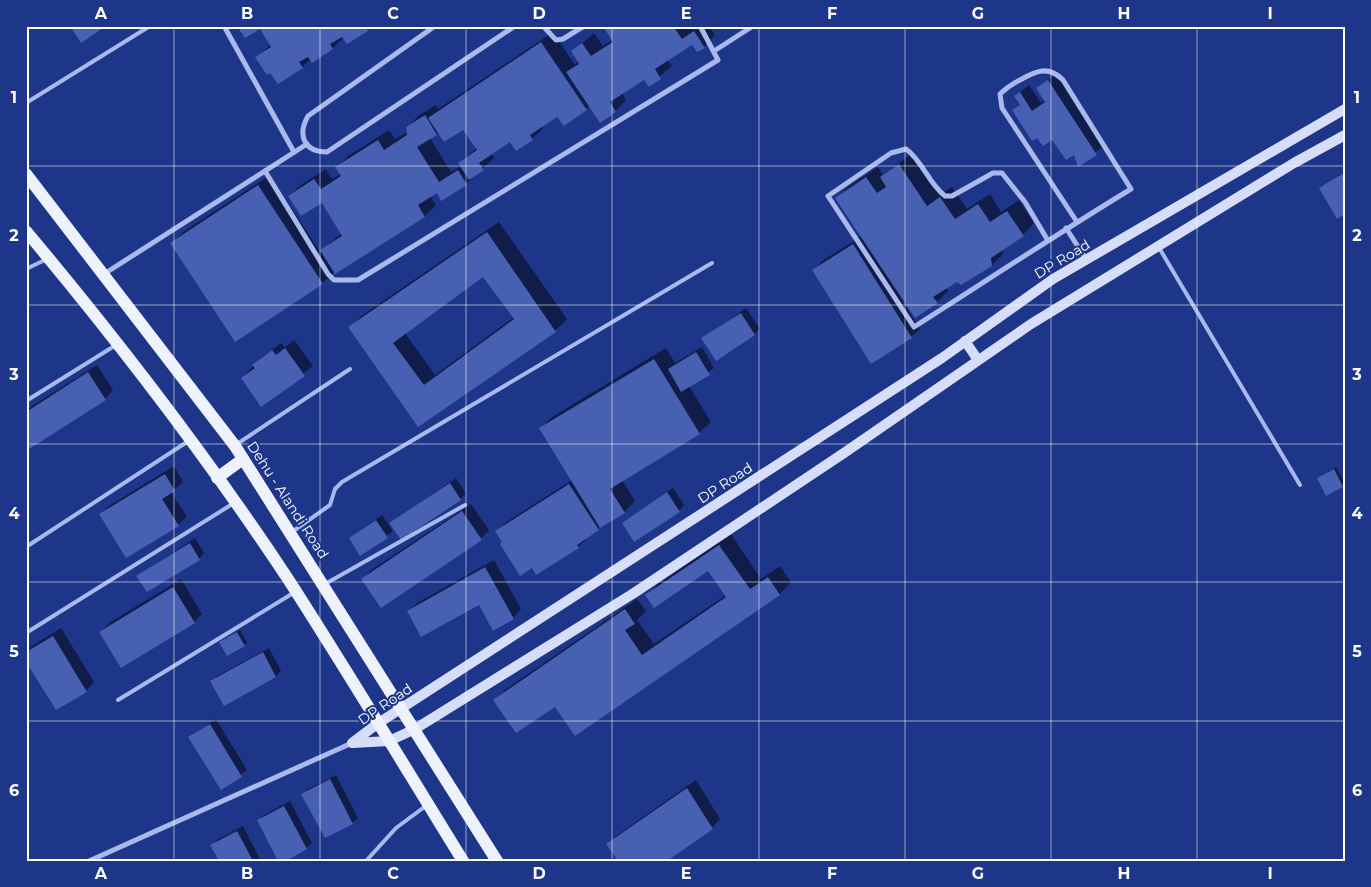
<svg xmlns="http://www.w3.org/2000/svg" width="1371" height="887" font-family="Montserrat,sans-serif">
	<style>
		.shadow { fill: #0007; fill-rule: evenodd }
		.building { fill: #4760b1; fill-rule: evenodd }
		.lines { fill: none; stroke-linecap: round; stroke-linejoin: round }
		.lane { stroke: #a9b9eb; stroke-width: 4 }
		.street { stroke: #a9b9eb; stroke-width: 5 }
		.secondary { stroke: #d5ddf8; stroke-width: 10 }
		.primary { stroke: #eef1fe; stroke-width: 12 }
		.grid { fill: none; stroke: #fff; stroke-width: 1; stroke-opacity: 0.55 }
		.labels { text-anchor: middle; dominant-baseline: central; stroke-width: 4; stroke-linejoin: round; paint-order: stroke }
		.street-label { font-size: 14px; fill: #fff; stroke: #1e3689 }
		.neatline { fill: none; stroke: #fff; stroke-width: 2 }
		.grid-label { font-size: 16px; text-anchor: middle; font-weight: bold; fill: #fff }
	</style>
	<rect width="100%" height="100%" fill="#1e3689"/>
	<!-- shadow -->
	<g class="shadow">
		<path d="M239,26H371L367,30L344,37L333,48L312,61L311,59L302,67L271,71L257,58L271,44L260,27Z"/>
		<path d="M608,26H692L694,29L698,26H709L715,35L704,47L693,43L667,60L672,66L649,85L644,78L622,93L626,100L615,111L590,105L586,109L558,115L542,125L543,128L532,139L510,140L491,153L494,158L466,184L442,199L437,192L430,196L436,205L425,216L335,271L323,283L236,340L172,243L183,232L270,175L320,252L342,233L322,202L289,196L301,185L326,169L332,179L341,174L337,167L348,156L389,130L395,139L408,132L407,128L418,116L436,105L438,109L553,32L575,65L578,61L572,52L594,33L603,46L613,39ZM464,128L477,148L459,163L461,166L451,172L430,138L439,132Z"/>
		<path d="M1057,73L1105,145L1078,165L1075,153L1014,110L1021,103L1016,96L1029,85L1041,103L1045,100L1038,89Z"/>
		<path d="M911,154L939,195L952,187L967,209L990,194L1001,212L1019,200L1034,223L1023,235L1002,249L1003,254L992,265L957,280L946,288L948,291L937,302L902,301L920,329L911,337L814,270L822,261L862,236L837,198L848,187L878,167L883,175Z"/>
		<path d="M1345,171V213L1320,188Z"/>
		<path d="M499,222L567,319L555,331L418,425L350,328L361,316ZM483,275L514,317L435,375L405,333Z"/>
		<path d="M746,308L760,329L754,334L703,339Z"/>
		<path d="M294,340L313,366L261,405L242,378L262,357L281,343L285,347Z"/>
		<path d="M702,347L714,368L689,386L711,422L699,433L622,480L635,501L624,512L602,525L578,547L532,566L503,542L497,531L505,523L572,480L541,428L552,417L666,348L675,363Z"/>
		<path d="M97,365L113,390L105,399L26,449V410Z"/>
		<path d="M174,466L183,482L171,492L187,517L178,525L101,514L109,506Z"/>
		<path d="M1336,467L1345,483L1327,494L1321,476Z"/>
		<path d="M456,478L466,494L460,499L391,523Z"/>
		<path d="M673,488L684,505L679,511L623,523Z"/>
		<path d="M471,504L489,530L481,539L363,579L371,570Z"/>
		<path d="M382,515L393,531L361,554L350,538Z"/>
		<path d="M731,534L761,579L780,566L791,582L780,594L575,734L555,705L495,700L506,689L637,599L646,611L637,620L654,644L726,595L708,570L647,596L658,584Z"/>
		<path d="M195,538L204,553L199,559L138,576Z"/>
		<path d="M494,560L521,609L513,618L479,603L408,612L417,603Z"/>
		<path d="M181,579L202,614L194,622L100,632L109,623Z"/>
		<path d="M61,628L94,682L86,691L26,659V652L32,646Z"/>
		<path d="M240,630L247,643L244,645L220,642Z"/>
		<path d="M269,648L281,671L276,676L224,704L212,681L217,676Z"/>
		<path d="M216,719L247,770L221,788L190,737Z"/>
		<path d="M336,775L358,818L352,823L303,794L308,789Z"/>
		<path d="M696,780L720,819L712,828L607,845L616,836Z"/>
		<path d="M290,801L312,843L306,848L258,821L264,815Z"/>
		<path d="M243,826L261,861H220L212,845L217,840Z"/>
	</g>
	<!-- building -->
	<g class="building">
		<path d="M70,26H106L81,43Z"/>
		<path d="M237,26H365L368,31L347,44L342,37L330,44L333,49L312,63L308,57L299,62L303,68L278,84L270,73L267,75L255,57L271,47L260,29L245,38Z"/>
		<path d="M607,26H673L682,39L694,31L705,48L697,52L692,45L655,69L661,79L649,87L644,80L610,102L616,112L600,123L566,72L579,64L571,51L582,43L591,56L613,42L604,28Z"/>
		<path d="M541,42L587,110L564,126L557,117L530,135L533,140L516,151L510,142L479,163L484,170L469,180L458,163L477,150L463,130L444,142L428,118Z"/>
		<path d="M1048,80L1097,155L1078,167L1074,155L1066,160L1052,140L1043,146L1037,138L1032,141L1012,110L1020,105L1014,96L1020,92L1032,111L1045,102L1036,88Z"/>
		<path d="M425,115L437,135L417,147L439,182L458,170L467,185L441,201L437,193L418,205L425,217L335,274L320,250L342,236L322,203L301,216L288,196L314,179L321,189L341,176L335,167L378,140L384,150L407,135L406,127Z"/>
		<path d="M899,164L927,206L940,197L955,219L978,204L990,222L1007,211L1024,236L991,258L992,266L961,285L957,282L933,297L938,303L915,318L835,198L866,177L877,193L886,187L880,177Z"/>
		<path d="M1345,172V214L1337,219L1319,188Z"/>
		<path d="M258,185L323,284L235,342L170,243Z"/>
		<path d="M487,232L556,332L418,427L348,327ZM483,277L514,319L424,385L393,343Z"/>
		<path d="M853,244L912,338L871,364L812,270Z"/>
		<path d="M741,313L755,335L716,361L701,338Z"/>
		<path d="M285,348L305,376L261,407L241,378L255,368L252,365L272,350L276,355Z"/>
		<path d="M696,352L710,375L681,392L668,369Z"/>
		<path d="M654,359L700,434L610,489L625,513L600,528L539,428Z"/>
		<path d="M88,372L106,400L26,451V412Z"/>
		<path d="M1334,469L1343,487L1326,496L1317,478Z"/>
		<path d="M165,474L175,491L162,499L179,526L126,558L99,514Z"/>
		<path d="M450,483L461,500L401,540L389,523Z"/>
		<path d="M569,484L599,530L577,545L579,548L536,575L532,568L520,576L500,544L502,542L495,531Z"/>
		<path d="M667,492L680,512L634,542L622,523Z"/>
		<path d="M462,511L482,540L381,608L361,579Z"/>
		<path d="M376,520L388,538L360,556L349,538Z"/>
		<path d="M190,543L200,560L147,592L136,576Z"/>
		<path d="M719,545L750,589L768,577L780,595L575,736L555,707L516,733L493,700L625,609L635,624L625,630L642,655L726,597L708,571L654,608L645,595Z"/>
		<path d="M485,567L514,619L493,631L479,605L421,637L407,611Z"/>
		<path d="M173,587L195,623L121,668L99,632Z"/>
		<path d="M237,632L245,646L227,656L219,642Z"/>
		<path d="M53,636L87,692L56,710L26,662V652Z"/>
		<path d="M263,652L276,677L224,706L210,681Z"/>
		<path d="M210,724L242,777L221,790L188,737Z"/>
		<path d="M330,779L353,824L325,838L301,794Z"/>
		<path d="M687,788L713,829L667,861H618L606,844Z"/>
		<path d="M284,806L307,849L286,861H278L257,820Z"/>
		<path d="M237,831L253,861H219L210,845Z"/>
	</g>
	<g class="lines">
		<!-- lane -->
		<g class="lane">
			<path d="M26,103L150,26"/>
			<path d="M1158,246L1300,485"/>
			<path d="M26,269L47,259"/>
			<path d="M26,401L116,345"/>
			<path d="M237,444L350,369"/>
			<path d="M292,532L330,505L335,489L342,482L712,263"/>
			<path d="M26,547L190,440"/>
			<path d="M325,584L465,505"/>
			<path d="M26,633L234,503"/>
			<path d="M118,700L295,592"/>
			<path d="M366,861L396,828L427,805"/>
		</g>
		<!-- street -->
		<g class="street">
			<path d="M224,26L294,152"/>
			<path d="M435,26L308,116C297,135 304,152 327,152L515,26"/>
			<path d="M543,26L556,40L563,39L584,26"/>
			<path d="M714,51L753,26"/>
			<path d="M265,171L328,274L334,280H358L718,60L700,26"/>
			<path d="M1066,228L1086,259"/>
			<path d="M1047,239L1025,202L1002,173H993L952,196H945C928,183 922,160 906,149L891,153L828,196L914,327C986,281 1057,234 1131,189L1063,80C1048,65 1036,71 1020,80C1012,84 1006,88 1000,94L1002,108L1077,222"/>
			<path d="M104,274L307,144"/>
			<path d="M89,861L352,743"/>
		</g>
		<!-- secondary -->
		<g class="secondary">
			<path d="M965,341L978,360"/>
			<path d="M352,743L377,724L942,358L1053,279L1345,109"/>
			<path d="M353,743L389,741L415,729L634,593L844,453L1031,324L1294,163L1345,135"/>
		</g>
		<!-- primary -->
		<g class="primary">
			<path d="M26,174L235,446L497,861"/>
			<path d="M26,231C119,342 208,458 288,579C348,672 405,767 463,861"/>
			<path d="M217,478L243,459"/>
		</g>
	</g>
	<!-- grid -->
	<path class="grid" d="M174,26V861M320,26V861M466,26V861M612,26V861M759,26V861M905,26V861M1051,26V861M1197,26V861M26,166H1345M26,305H1345M26,444H1345M26,582H1345M26,721H1345"/>
	<g class="labels">
		<!-- street labels -->
		<g class="street-label">
			<text transform="translate(1062 259) rotate(-31)">DP Road</text>
			<text transform="translate(725 483) rotate(-33)">DP Road</text>
			<text transform="translate(288 500) rotate(57)">Dehu - Alandi Road</text>
			<text transform="translate(385 704) rotate(-34)">DP Road</text>
		</g>
	</g>
	<!-- border -->
	<rect width="1371" height="887" fill="none" stroke="#1e3689" stroke-width="55"/>
	<rect x="28" y="28" width="1316" height="832" class="neatline"/>
	<g class="grid-label">
		<text x="101" y="19">A</text>
		<text x="247" y="19">B</text>
		<text x="393" y="19">C</text>
		<text x="539" y="19">D</text>
		<text x="686" y="19">E</text>
		<text x="832" y="19">F</text>
		<text x="978" y="19">G</text>
		<text x="1124" y="19">H</text>
		<text x="1270" y="19">I</text>
		<text x="14" y="103">1</text>
		<text x="1357" y="103">1</text>
		<text x="14" y="241">2</text>
		<text x="1357" y="241">2</text>
		<text x="14" y="380">3</text>
		<text x="1357" y="380">3</text>
		<text x="14" y="519">4</text>
		<text x="1357" y="519">4</text>
		<text x="14" y="657">5</text>
		<text x="1357" y="657">5</text>
		<text x="14" y="796">6</text>
		<text x="1357" y="796">6</text>
		<text x="101" y="879">A</text>
		<text x="247" y="879">B</text>
		<text x="393" y="879">C</text>
		<text x="539" y="879">D</text>
		<text x="686" y="879">E</text>
		<text x="832" y="879">F</text>
		<text x="978" y="879">G</text>
		<text x="1124" y="879">H</text>
		<text x="1270" y="879">I</text>
	</g>
</svg>
